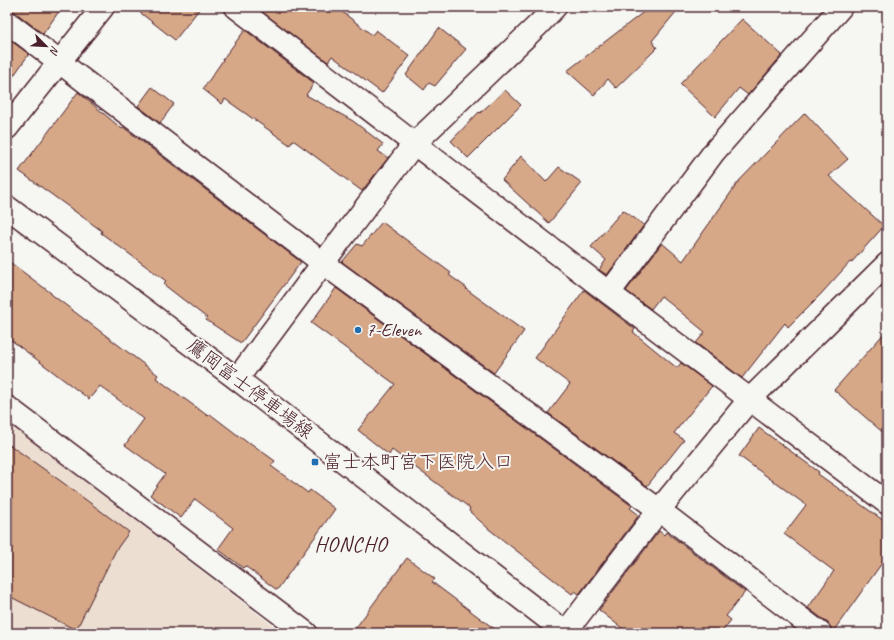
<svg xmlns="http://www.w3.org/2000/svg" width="894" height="640" font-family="Caveat,'Klee One',sans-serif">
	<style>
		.built { fill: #ecdfd2 }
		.building { fill: #d6a888; stroke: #4a1f2b }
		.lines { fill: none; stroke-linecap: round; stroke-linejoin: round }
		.minor-casing { stroke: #4a1f2b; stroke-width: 25 }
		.major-casing { stroke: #4a1f2b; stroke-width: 25 }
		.minor { stroke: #f6f6f2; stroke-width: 22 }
		.major { stroke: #f6f6f2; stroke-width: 22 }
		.poi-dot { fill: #1f6fb2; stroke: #f6f6f2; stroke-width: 1.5 }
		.labels { text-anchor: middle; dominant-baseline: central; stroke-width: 4; stroke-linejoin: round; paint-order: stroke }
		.poi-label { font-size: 19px; fill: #4a1f2b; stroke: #f6f6f2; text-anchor: start }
		.street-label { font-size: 19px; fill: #4a1f2b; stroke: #f6f6f2 }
		.quarter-label { font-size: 21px; letter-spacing: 1px; fill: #4a1f2b; stroke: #f6f6f2 }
	</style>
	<rect width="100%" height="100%" fill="#f6f6f2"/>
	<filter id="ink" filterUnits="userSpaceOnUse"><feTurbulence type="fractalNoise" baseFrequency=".025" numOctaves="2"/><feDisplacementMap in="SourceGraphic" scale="8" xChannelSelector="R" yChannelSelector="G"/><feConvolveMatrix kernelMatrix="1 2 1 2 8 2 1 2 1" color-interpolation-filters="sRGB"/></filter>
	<g filter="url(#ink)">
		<!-- built -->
		<path class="built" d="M7,422L283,633H7Z"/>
		<!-- building -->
		<g class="building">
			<path d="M7,7H62L43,34L15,12L7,10Z"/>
			<path d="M133,7H201L175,40Z"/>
			<path d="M262,7H336L372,35L376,30L410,56L382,93L332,56L328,62L260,10Z"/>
			<path d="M650,7H680L652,41L657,48L616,88L608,79L594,95L567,71Z"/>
			<path d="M742,19L782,55L748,95L739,88L715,117L680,84Z"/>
			<path d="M439,28L466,49L435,86L429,83L424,90L406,75Z"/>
			<path d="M245,30L314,83L306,95L353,121L383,144L378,151L388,158L362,191L293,140L290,145L225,99L222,104L203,89L223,60H222Z"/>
			<path d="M7,38L29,54L7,85Z"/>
			<path d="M152,87L174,104L160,123L138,106Z"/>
			<path d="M505,90L521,105L468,158L451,141L479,112L480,113Z"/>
			<path d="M78,92L122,129L123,127L301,262L241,343L206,320L207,318L163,284L166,281L101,233L102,231L19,171Z"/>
			<path d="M805,113L848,159L829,176L884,226L851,263L850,262L821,294L788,327L785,323L742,378L696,343L705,332L661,296L651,309L626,291L662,243L683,261L739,181Z"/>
			<path d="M521,156L546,182L559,167L582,183L549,223L502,180Z"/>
			<path d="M623,210L644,225L607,275L599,270L606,260L591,247Z"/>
			<path d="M382,222L451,273L449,275L467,288L466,289L524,331L494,373L342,262L357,244L362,246Z"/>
			<path d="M7,260L51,293V294L158,375L156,378L208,416L210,414L248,443L249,442L275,461L271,466L308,493L310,490L335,509L277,590L245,566L243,568L218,549L233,528L195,499L181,518L150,495L165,474L125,445L144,419L100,386L89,399L7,337Z"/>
			<path d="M336,288L632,506L630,508L639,515L579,594L575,591L572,594L490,530L469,511L470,508L392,450L389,455L358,430L395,384L311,323Z"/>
			<path d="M584,290L635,329L633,332L677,368L681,363L712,386L674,433L684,440L647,486L548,413L570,384L535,358Z"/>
			<path d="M887,330V436L834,390Z"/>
			<path d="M759,428L819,472L818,474L887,523V556L832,633L831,628L828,623L808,608L834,571L784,534L806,505L739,456Z"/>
			<path d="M7,443L62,482L129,532L116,550L76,630L7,595Z"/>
			<path d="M659,531L664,535L666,532L745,592L726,616L731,620L721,633H628L599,610Z"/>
			<path d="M407,558L435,579L432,582L500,633H352Z"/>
		</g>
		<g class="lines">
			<defs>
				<g id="minor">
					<path d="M236,7L609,293L887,503"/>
					<path d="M7,22L323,263L659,510L820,633"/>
					<path d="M7,128L103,7"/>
					<path d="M609,293L714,152L841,7"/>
					<path d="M237,379L323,263L414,144L539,24L555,7"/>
					<path d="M7,407L306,633"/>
					<path d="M565,633L659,510L749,400L887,264"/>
				</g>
				<path id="major" d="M7,207L237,379L566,633"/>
			</defs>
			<!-- minor casing -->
			<use href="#minor" class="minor-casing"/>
			<!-- major casing -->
			<use href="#major" class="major-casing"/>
			<!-- minor -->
			<use href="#minor" class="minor"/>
			<!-- major -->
			<use href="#major" class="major"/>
		</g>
	</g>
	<!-- markers -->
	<g class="poi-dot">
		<circle cx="358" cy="330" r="4"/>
		<rect x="311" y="458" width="8" height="8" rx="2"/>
	</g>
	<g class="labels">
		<!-- poi labels -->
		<g class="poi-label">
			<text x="366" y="330">7-Eleven</text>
			<text x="323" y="462">富士本町宮下医院入口</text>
		</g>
		<!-- street labels -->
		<g class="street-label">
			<text transform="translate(250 389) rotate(37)">鷹岡富士停車場線</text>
		</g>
		<!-- quarter labels -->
		<g class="quarter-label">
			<text x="351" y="544">HONCHO</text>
		</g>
	</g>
	<!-- margin -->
	<rect width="894" height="640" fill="none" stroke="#f6f6f2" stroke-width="24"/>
	<rect x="12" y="12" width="870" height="616" fill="none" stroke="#4a1f2b" stroke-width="1.5" filter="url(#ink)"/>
	<!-- north arrow -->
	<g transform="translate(46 46) rotate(114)" stroke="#f6f6f2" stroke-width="3" paint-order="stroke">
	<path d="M0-3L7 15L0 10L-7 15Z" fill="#4a1f2b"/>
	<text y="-6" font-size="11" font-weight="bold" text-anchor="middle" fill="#4a1f2b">N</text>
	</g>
</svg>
